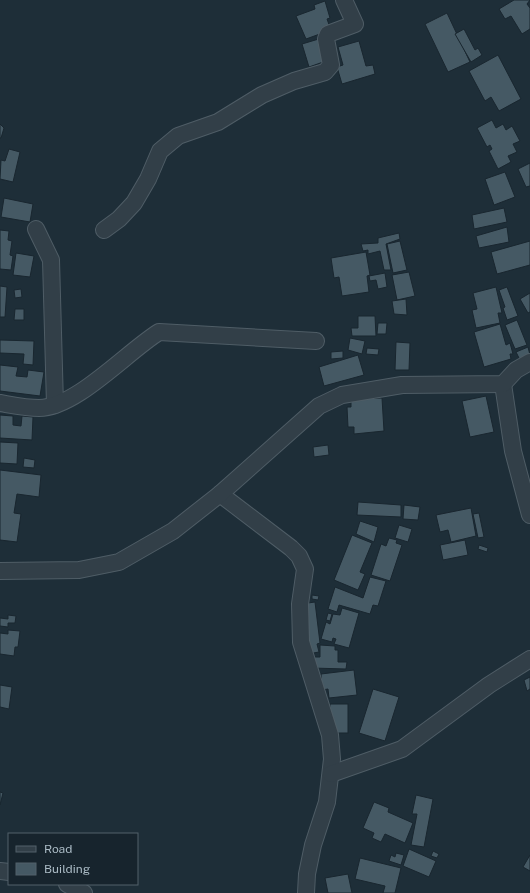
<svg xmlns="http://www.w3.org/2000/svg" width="530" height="893" font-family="'Public Sans',sans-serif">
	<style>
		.building { fill: #455964; stroke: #19262f }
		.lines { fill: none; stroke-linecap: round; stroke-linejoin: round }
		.minor-casing { stroke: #4f5d66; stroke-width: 18 }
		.minor { stroke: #323f48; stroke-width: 16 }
	</style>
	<rect width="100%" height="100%" fill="#1e2e38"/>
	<!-- building -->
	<g class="building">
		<path d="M514,0H530L527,4L530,8V29L522,34L511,16L505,19L499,9Z"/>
		<path d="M325,1L330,18L327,19L331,30L306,39L296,16L315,9L314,5Z"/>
		<path d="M447,13L470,62L448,72L425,24Z"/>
		<path d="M464,29L475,50L478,48L482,55L471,62L455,34Z"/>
		<path d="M322,38L326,61L309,67L302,44Z"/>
		<path d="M359,41L366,66L373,65L375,74L342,84L337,67L343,65L338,47Z"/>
		<path d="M498,55L521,99L499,111L491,97L485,101L469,71Z"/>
		<path d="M492,120L496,128L503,124L506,130L512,126L520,141L513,144L517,152L508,156L511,162L498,169L489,151L492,149L490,145L487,147L477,128Z"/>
		<path d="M0,124L4,128L1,138H0Z"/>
		<path d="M9,149L20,152L13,182L0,179L1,160L5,161Z"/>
		<path d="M530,163V186L526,187L518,169Z"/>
		<path d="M505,172L515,197L494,205L485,179Z"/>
		<path d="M4,198L33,204L30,222L1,217Z"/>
		<path d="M504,208L507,222L474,229L472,215Z"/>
		<path d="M507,227L509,242L479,248L476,236Z"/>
		<path d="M0,230L9,231L8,240L12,241L10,255L13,256L11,270L0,269Z"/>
		<path d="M399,233L400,239L386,244L391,270H384L380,251L368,254V250L363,251L361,244L378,243V238Z"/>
		<path d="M400,241L407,270L393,273L387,244Z"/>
		<path d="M530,241V265L497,274L491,252Z"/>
		<path d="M366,252L370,275L367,276L369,292L342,296L339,277L334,278L331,258Z"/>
		<path d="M16,253L34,256L30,277L13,275Z"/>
		<path d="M409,272L415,296L397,300L392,275Z"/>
		<path d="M385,273L387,287L378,289L376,280L370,281L369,276Z"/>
		<path d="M0,286L7,287L5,317H0Z"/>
		<path d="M496,287L502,313H498L500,323L476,328L472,310L477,309L473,293Z"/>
		<path d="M507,287L518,316L507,320L503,308L505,307L499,290Z"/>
		<path d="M21,289L22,297L15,298L14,290Z"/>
		<path d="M530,293V312L528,313L520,299Z"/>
		<path d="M406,299L407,315L394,314L392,301Z"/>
		<path d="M15,309H24V320H14Z"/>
		<path d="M358,316H375L376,336H352L351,328H358Z"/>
		<path d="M517,320L527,345L515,349L505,325Z"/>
		<path d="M378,323H387L386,334H377Z"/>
		<path d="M500,324L506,345L510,343L513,354H510L511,359L484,367L474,332Z"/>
		<path d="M350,338L365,341L362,354L348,350Z"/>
		<path d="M0,340L34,341L33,365L23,364L24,354L0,353Z"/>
		<path d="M396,342L410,343L409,370H395Z"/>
		<path d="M528,347L530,355L520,360L516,352Z"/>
		<path d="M367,348L379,349L378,355L366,354Z"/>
		<path d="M343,351V358L331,359V352Z"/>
		<path d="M358,355L364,375L324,386L319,367Z"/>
		<path d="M0,365L18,367L16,376L27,377L28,370L44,372L40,396L0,391Z"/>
		<path d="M486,396L494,432L470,437L462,401Z"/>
		<path d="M382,398L384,431L354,434V427H348L347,407H351V399Z"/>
		<path d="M0,415L13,416V425L21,426L22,416L33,417L32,440L0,438Z"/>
		<path d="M0,442L18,443L17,464L0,463Z"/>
		<path d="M328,445L329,455L314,457L313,447Z"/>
		<path d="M24,458L35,460L34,468L23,467Z"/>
		<path d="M0,470L41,475L39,497L17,494L14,513L21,514L17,542L0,540Z"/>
		<path d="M358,502L401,505V517L357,515Z"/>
		<path d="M404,505L420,507L418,520L403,519Z"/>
		<path d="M471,508L476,536L451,542L448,530L440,532L436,515Z"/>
		<path d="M479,513L484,537L478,538L473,514Z"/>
		<path d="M360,521L378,527L374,542L356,534Z"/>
		<path d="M399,525L412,529L408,542L395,538Z"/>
		<path d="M352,535L372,543L360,572L365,574L358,590L334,580Z"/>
		<path d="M389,538L397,540L396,543L402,545L390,581L371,575L381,544L386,546Z"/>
		<path d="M465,540L468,555L443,560L440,545Z"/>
		<path d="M479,545L488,548L487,552L478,549Z"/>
		<path d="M370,577L386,581L378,606L373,605L370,614L339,605L337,612L328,609L335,587L363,598Z"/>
		<path d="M312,595L319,596L318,600L312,599Z"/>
		<path d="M315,602L320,643L317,644L319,652L308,654L301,604Z"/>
		<path d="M342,608L359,613L349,648L334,644L336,639L333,638L332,642L321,639L326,622L330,624L333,614L340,615Z"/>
		<path d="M328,613L332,614L330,621L326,620Z"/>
		<path d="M8,615L16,616L15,623H8V627L0,626V618L8,619Z"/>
		<path d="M8,630L20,631L18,647H15L14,656L0,654V633L8,634Z"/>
		<path d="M320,645L335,646V650H338V662H347L346,669L312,668V657H320Z"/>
		<path d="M354,670L357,695L329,698L328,689L322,690L321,674Z"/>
		<path d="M530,677V689L527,691L524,680Z"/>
		<path d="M0,685L12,687L9,709L0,707Z"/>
		<path d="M373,689L399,697L385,741L359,733Z"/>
		<rect x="330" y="704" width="18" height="29"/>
		<path d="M0,792L3,793L0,805Z"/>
		<path d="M416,795L433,799L424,847L411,845L417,814H412Z"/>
		<path d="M374,802L389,808L388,812L413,823L405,843L385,834L381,842L372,838L374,833L363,828Z"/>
		<path d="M409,849L436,861L429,877L403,866Z"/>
		<path d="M433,851L439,854L437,858L431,856Z"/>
		<path d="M396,853L404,855L401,865L389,861L391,855L395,857Z"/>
		<path d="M530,855V871L523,867Z"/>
		<path d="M360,858L401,868L395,893H383L385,886L355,879Z"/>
		<path d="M348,874L352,893H328L325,878Z"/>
	</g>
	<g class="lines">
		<defs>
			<g id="minor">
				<path d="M36,229L51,260L55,405"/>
				<path d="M104,230L119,219L134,203L148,179L160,151L178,136L218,122L262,95L294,81L325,72L331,65L326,39L328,34L355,24L344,0"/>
				<path d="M503,384L513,451L530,515"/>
				<path d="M0,403C12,405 27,408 39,408C76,408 128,351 159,332L316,341"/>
				<path d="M220,494L291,548L299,556L305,569L300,604L301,642L330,735L332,759L327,802L313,845L307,874L306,893"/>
				<path d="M0,571L79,570L119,562L173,531L220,494L319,406L342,395L402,385L503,384L516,370L530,362"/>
				<path d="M331,774L402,749L489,685L530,659"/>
				<path d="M0,871L9,872"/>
				<path d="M67,884L84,893"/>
			</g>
		</defs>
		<!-- minor casing -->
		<use href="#minor" class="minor-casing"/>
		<!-- minor -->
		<use href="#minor" class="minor"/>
	</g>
	<!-- legend -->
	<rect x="8" y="833" width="130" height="52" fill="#17242d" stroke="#52606a"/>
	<rect x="16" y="846" width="20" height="6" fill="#323f48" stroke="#52606a"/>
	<text x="44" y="853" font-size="12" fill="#abbbc5">Road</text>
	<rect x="16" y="863" width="20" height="12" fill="#455964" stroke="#52606a"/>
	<text x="44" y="873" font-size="12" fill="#abbbc5">Building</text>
</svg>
